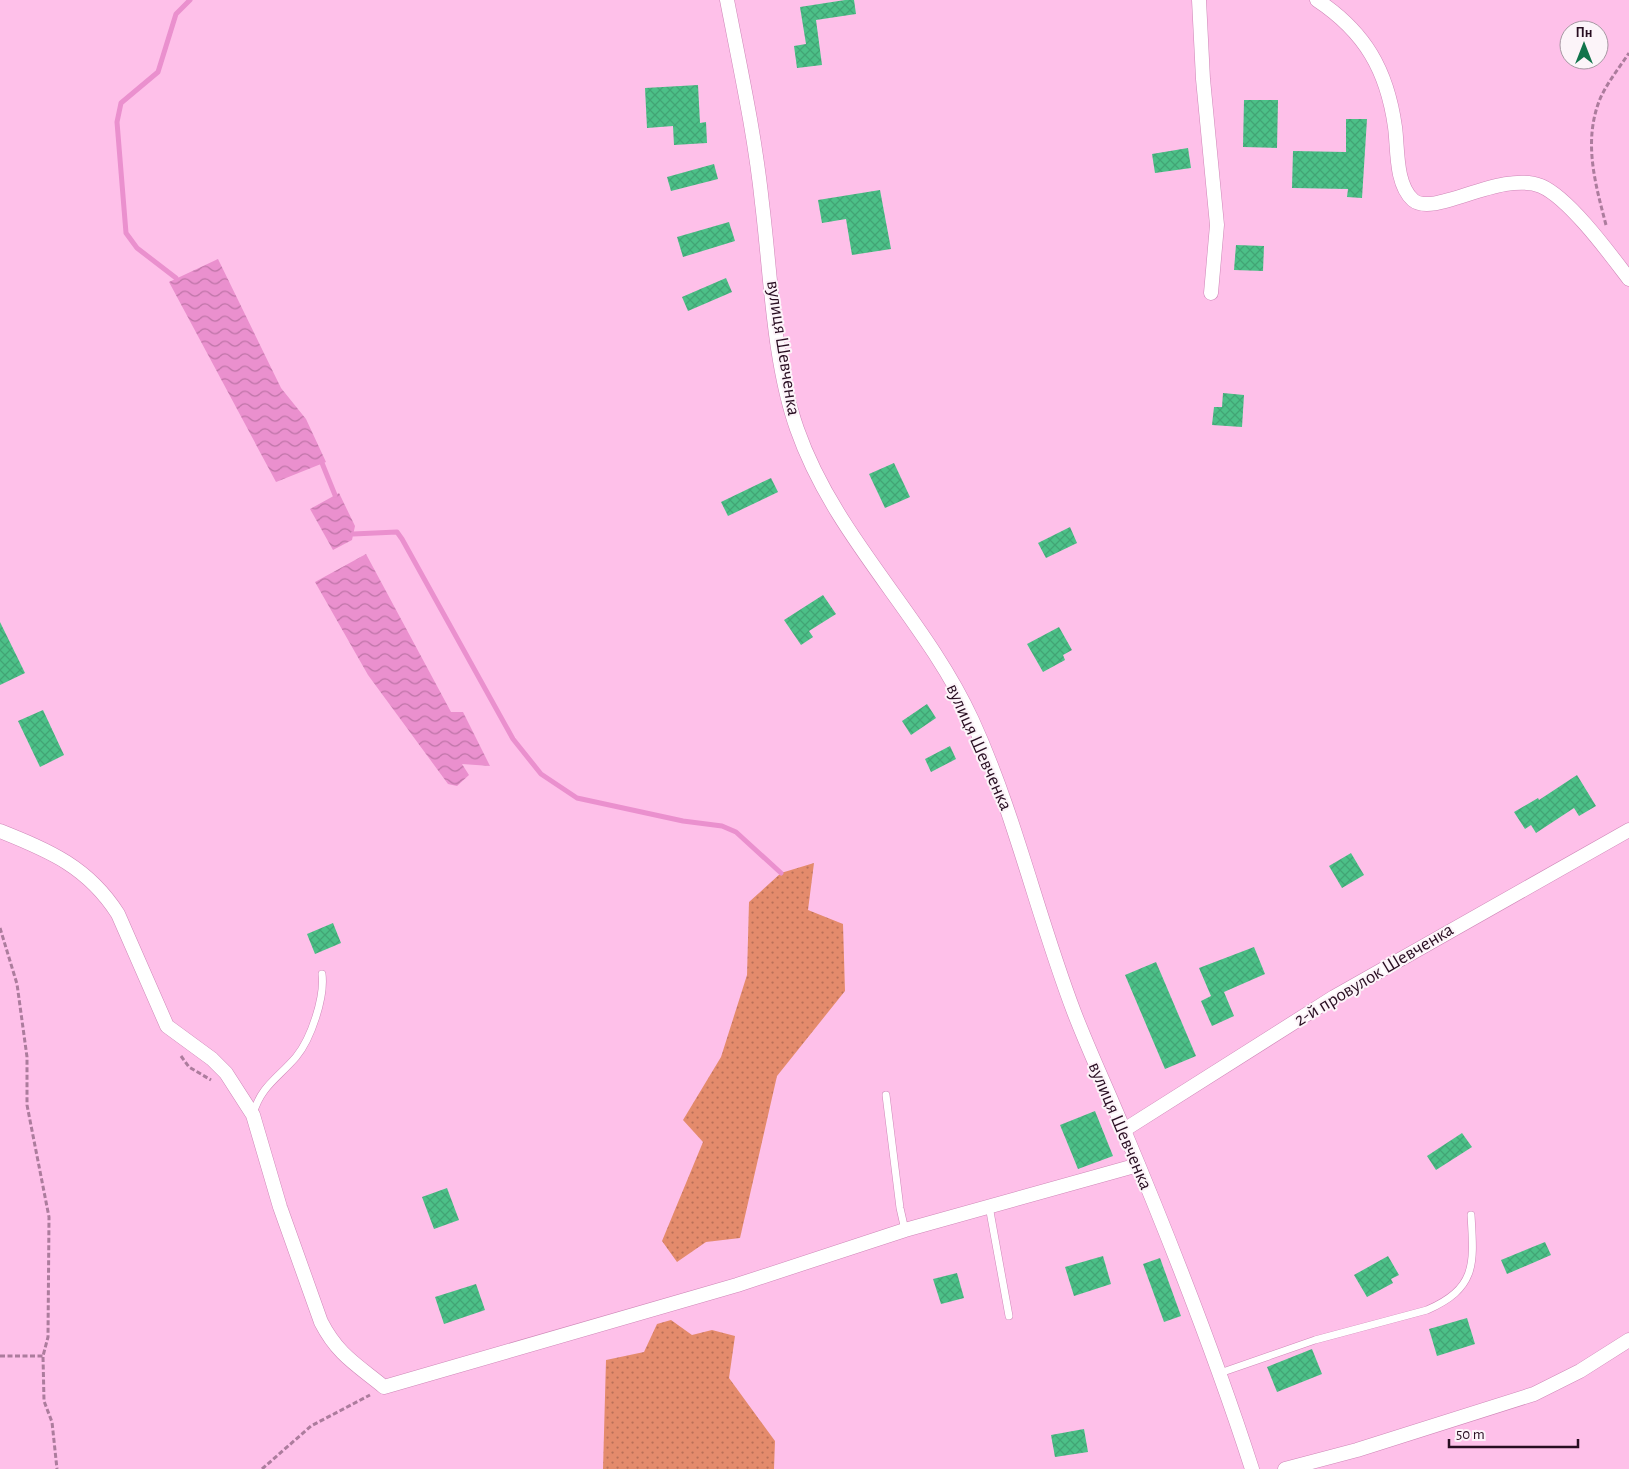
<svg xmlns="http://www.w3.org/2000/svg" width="1629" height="1469" font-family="'Alegreya Sans',sans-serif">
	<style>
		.grass { fill: url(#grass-dots) }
		.water { fill: url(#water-waves) }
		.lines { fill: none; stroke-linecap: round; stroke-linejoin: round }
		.stream { stroke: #ea90ce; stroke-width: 5 }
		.building { fill: url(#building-cross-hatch) }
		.lane-casing { stroke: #ce86b7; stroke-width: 8 }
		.street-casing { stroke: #ce86b7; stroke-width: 15 }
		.path { stroke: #ac7c9d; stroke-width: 3; stroke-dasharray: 5 2.5; stroke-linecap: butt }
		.lane { stroke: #fff; stroke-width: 7 }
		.street { stroke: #fff; stroke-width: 14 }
		.labels { text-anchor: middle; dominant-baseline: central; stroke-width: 4; stroke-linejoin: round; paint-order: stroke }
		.street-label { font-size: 19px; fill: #280d21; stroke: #fcf4f9 }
	</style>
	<defs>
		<pattern id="grass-dots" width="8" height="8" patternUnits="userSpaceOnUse" patternTransform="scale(1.25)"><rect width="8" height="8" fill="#e48b6c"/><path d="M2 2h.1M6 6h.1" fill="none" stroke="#b97058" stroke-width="1.8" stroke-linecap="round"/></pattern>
		<pattern id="water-waves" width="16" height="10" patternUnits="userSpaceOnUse" patternTransform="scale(1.25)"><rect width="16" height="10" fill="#ea90ce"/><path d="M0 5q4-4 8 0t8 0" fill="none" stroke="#be74a7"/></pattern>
		<pattern id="building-cross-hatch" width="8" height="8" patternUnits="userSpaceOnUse" patternTransform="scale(1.25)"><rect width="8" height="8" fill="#4cc088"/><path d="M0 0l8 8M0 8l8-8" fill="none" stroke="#42a475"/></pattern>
	</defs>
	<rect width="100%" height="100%" fill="#fec0e9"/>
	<!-- grass -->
	<g class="grass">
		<path d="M814,863L808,910L843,924L845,991L777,1076L740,1238L706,1242L677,1262L662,1241L703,1142L683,1120L721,1057L747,975L749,902L781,873Z"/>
		<path d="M671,1320L692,1335L712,1330L735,1336L729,1378L775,1441L774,1469H603L606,1360L644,1352L657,1324Z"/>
	</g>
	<!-- water -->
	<g class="water">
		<path d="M218,259L281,388L306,419L326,462L276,482L169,282Z"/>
		<path d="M339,493L355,526L352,540L333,550L310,509Z"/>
		<path d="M366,554L451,712H463L490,766L462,764L469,775L457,786L448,784L368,675L315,582Z"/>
	</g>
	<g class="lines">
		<!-- stream -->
		<g class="stream">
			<path d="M176,278L137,248L126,233L117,122L121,103L158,72L176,14L190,0"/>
			<path d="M322,463L335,495"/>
			<path d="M353,534L397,532L402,539L513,739L541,774L577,798L683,821L722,826L736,832L781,873"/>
		</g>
	</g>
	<!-- building -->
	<g class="building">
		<path d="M845,0H854L856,14L816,20L822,65L797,68L794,46L806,44L800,7Z"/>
		<path d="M698,85L700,123L706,122L707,143L674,145L673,126L647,128L645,88Z"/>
		<path d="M1244,100H1278L1277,148L1243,147Z"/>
		<path d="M1346,119H1367L1362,198L1347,197L1348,189L1292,188L1293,151L1346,152Z"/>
		<path d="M1188,148L1191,168L1155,173L1152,154Z"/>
		<path d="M714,164L718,179L671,191L667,177Z"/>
		<path d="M880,190L891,249L852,255L846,219L822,223L818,200Z"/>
		<path d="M729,222L735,241L683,257L677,237Z"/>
		<path d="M1236,245L1264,246L1263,271L1234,270Z"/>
		<path d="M726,278L732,292L688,311L682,297Z"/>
		<path d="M1223,393L1244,395L1242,427L1212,425L1214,407H1222Z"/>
		<path d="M894,463L910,497L885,508L869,474Z"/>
		<path d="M771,478L778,492L728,516L721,502Z"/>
		<path d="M1070,527L1077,543L1046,558L1038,543Z"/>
		<path d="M823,595L836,614L809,631L813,637L801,645L784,620Z"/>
		<path d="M0,622L25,673L0,685Z"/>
		<path d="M1059,627L1072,650L1063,655L1065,660L1043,672L1027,644Z"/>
		<path d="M927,704L936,718L911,735L902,721Z"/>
		<path d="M43,710L64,755L40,767L18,721Z"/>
		<path d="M950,746L956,759L931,772L925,759Z"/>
		<path d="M1577,775L1596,806L1579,816L1574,808L1536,833L1531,825L1525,829L1514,812L1538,798L1539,800Z"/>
		<path d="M1351,853L1364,875L1342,888L1329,866Z"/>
		<path d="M333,923L341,943L315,954L307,934Z"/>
		<path d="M1254,947L1265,974L1224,992L1234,1016L1212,1026L1201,1001L1211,996L1199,968Z"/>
		<path d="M1156,962L1196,1056L1165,1069L1125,975Z"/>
		<path d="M1095,1111L1113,1156L1078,1169L1060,1125Z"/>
		<path d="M1462,1133L1472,1147L1436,1170L1427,1156Z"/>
		<path d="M447,1188L459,1220L434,1229L422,1197Z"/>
		<path d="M1545,1242L1551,1255L1507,1274L1501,1260Z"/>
		<path d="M1103,1256L1111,1284L1074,1296L1065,1267Z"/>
		<path d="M1388,1256L1399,1275L1391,1279L1393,1283L1367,1297L1354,1275Z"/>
		<path d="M1160,1258L1181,1316L1164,1322L1143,1264Z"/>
		<path d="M957,1273L964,1298L941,1304L933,1279Z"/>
		<path d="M476,1284L485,1310L444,1324L435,1297Z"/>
		<path d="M1467,1318L1475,1344L1437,1356L1429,1329Z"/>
		<path d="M1312,1349L1322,1374L1277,1392L1267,1367Z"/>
		<path d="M1084,1429L1088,1452L1055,1457L1051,1435Z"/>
	</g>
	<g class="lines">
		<defs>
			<g id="lane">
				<path d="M886,1095L900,1208L905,1230"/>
				<path d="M253,1114C261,1086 278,1078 296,1057C311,1039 325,997 322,974"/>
				<path d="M989,1206L1009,1316"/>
				<path d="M1220,1373L1315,1340L1427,1310C1477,1288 1474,1264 1471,1215"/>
			</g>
			<g id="street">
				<path d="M727,0C740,67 755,135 762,203C771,275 773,361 797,429C835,538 925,617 972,720C1015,814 1037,915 1074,1012C1089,1051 1107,1089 1123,1128C1170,1240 1215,1354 1252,1469"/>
				<path d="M1199,0L1203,79L1217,225L1211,293"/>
				<path d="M1317,0C1365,32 1387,70 1395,127C1398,148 1395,184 1413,200C1434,218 1500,170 1541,186C1569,198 1610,254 1629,279"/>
				<path d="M0,831C50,851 88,867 118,914L167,1026L212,1059L226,1073L253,1115L280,1207L321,1322C338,1355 356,1364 384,1387L737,1285L905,1230L1138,1165"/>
				<path d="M1124,1130L1334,997L1629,830"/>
				<path d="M1285,1469L1357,1450L1534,1394L1580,1371L1629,1340"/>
			</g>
		</defs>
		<!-- lane casing -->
		<use href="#lane" class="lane-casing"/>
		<!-- street casing -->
		<use href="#street" class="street-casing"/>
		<!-- path -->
		<g class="path">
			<path d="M1606,225C1595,183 1583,141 1600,99C1607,83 1619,68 1629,53"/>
			<path d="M0,928L17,984L27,1057V1105L49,1217L48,1337L43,1356L44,1401L52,1422L57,1469"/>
			<path d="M181,1056L189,1067L211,1080"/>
			<path d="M0,1356H43"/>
			<path d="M262,1469L311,1426L370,1395"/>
		</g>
		<!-- lane -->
		<use href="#lane" class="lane"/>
		<!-- street -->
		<use href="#street" class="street"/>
	</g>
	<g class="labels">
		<!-- street labels -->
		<g class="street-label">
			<text transform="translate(783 348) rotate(81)">вулиця Шевченка</text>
			<text transform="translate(979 747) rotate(66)">вулиця Шевченка</text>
			<text transform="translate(1374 975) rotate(-31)">2-й провулок Шевченка</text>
			<text transform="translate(1120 1126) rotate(67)">вулиця Шевченка</text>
		</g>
	</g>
	<!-- north arrow -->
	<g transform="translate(1584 45)"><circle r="24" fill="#fcf4f9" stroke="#a798a3"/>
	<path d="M0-4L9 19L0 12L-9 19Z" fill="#11744c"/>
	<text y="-8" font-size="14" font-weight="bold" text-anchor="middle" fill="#280d21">Пн</text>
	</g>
	<!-- scale -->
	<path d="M1449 1439v8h129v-8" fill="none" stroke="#280d21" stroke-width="2.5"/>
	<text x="1456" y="1439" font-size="15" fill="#280d21" stroke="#fcf4f9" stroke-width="4" paint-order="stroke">50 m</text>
</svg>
